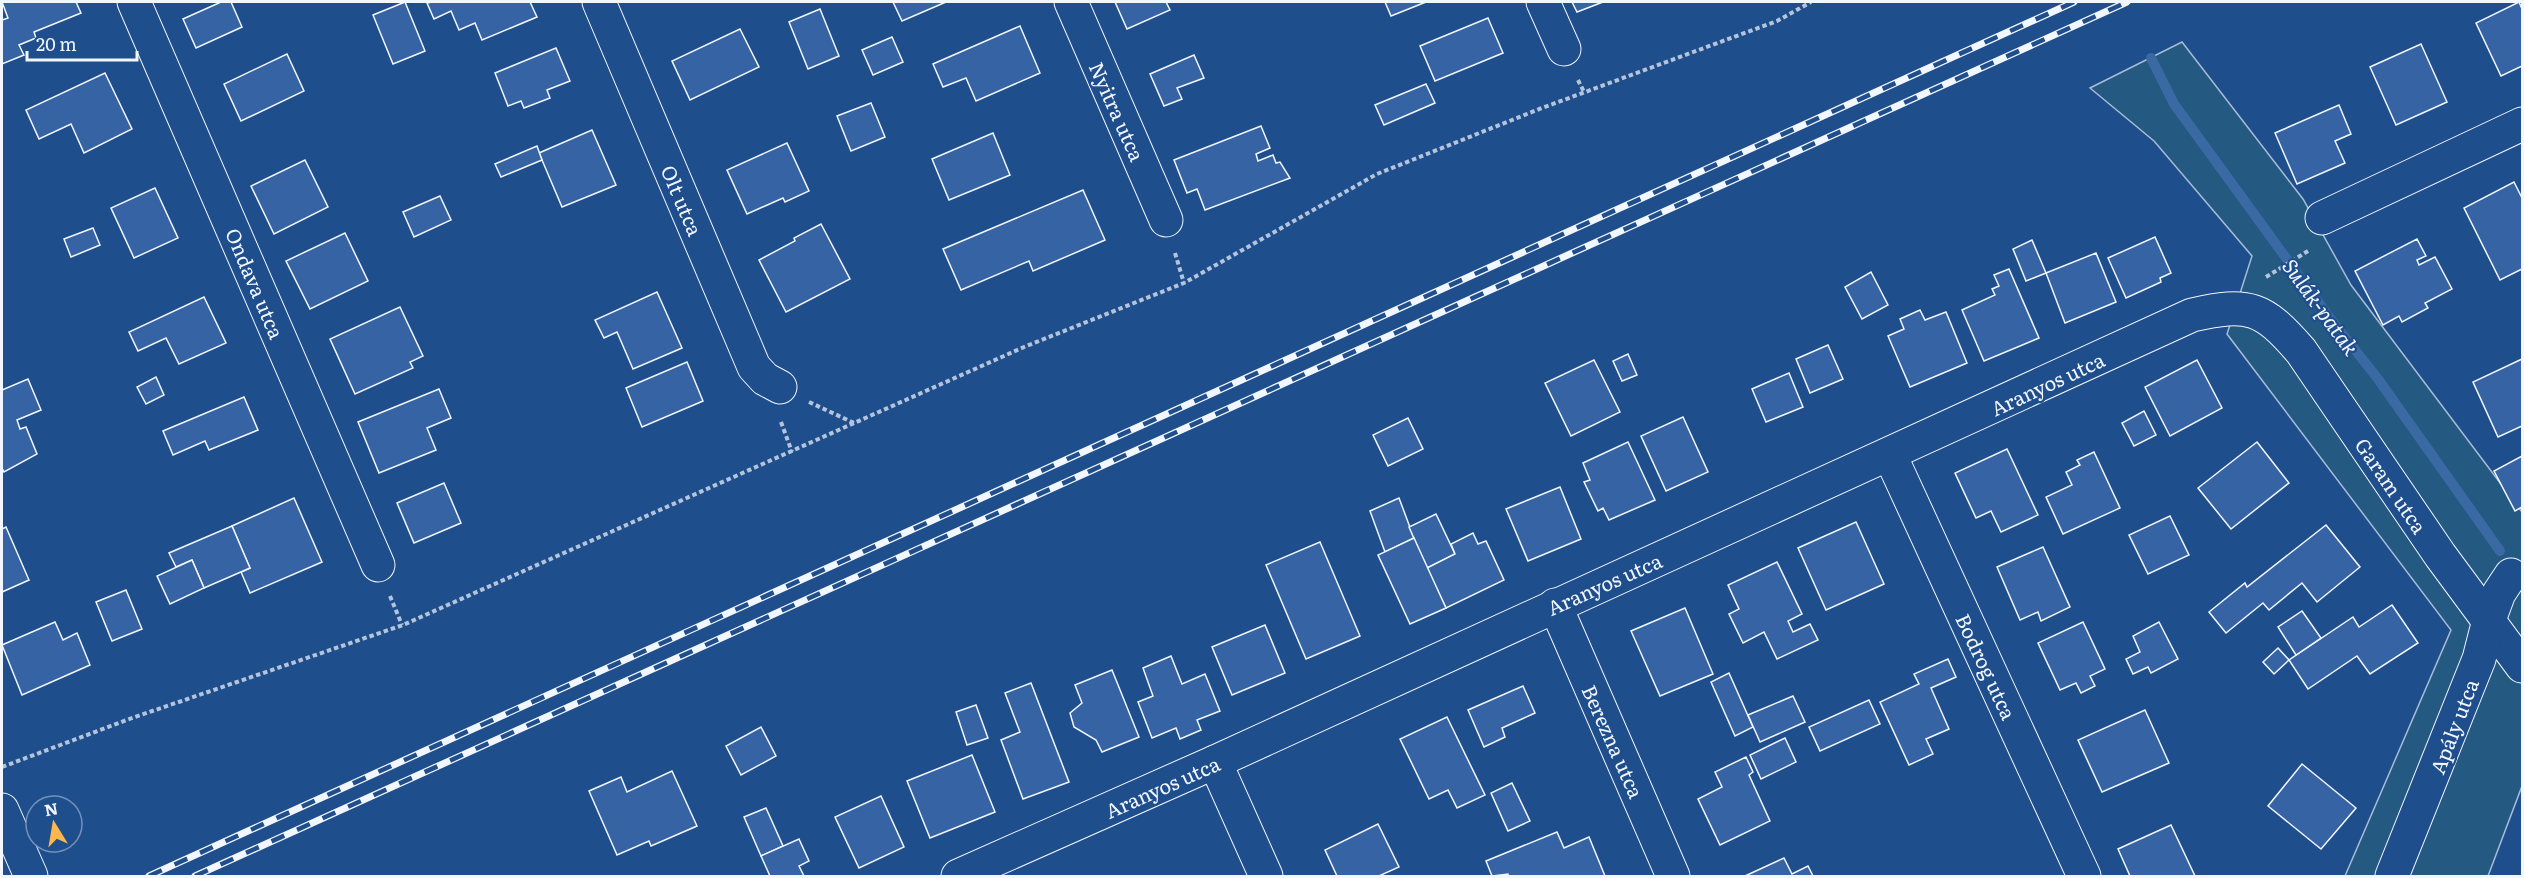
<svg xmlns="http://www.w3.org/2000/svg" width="2524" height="878" font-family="Literata,serif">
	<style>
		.green { fill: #245a82; stroke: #a8bbd7; stroke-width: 1.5 }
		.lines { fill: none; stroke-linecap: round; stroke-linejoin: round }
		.stream { stroke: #3b69a3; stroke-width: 10 }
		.building { fill: #3563a3; stroke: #f2f6ff; stroke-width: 1.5 }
		.street-casing { stroke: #f2f6ff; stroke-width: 35 }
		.path { stroke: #b3c4dc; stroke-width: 4; stroke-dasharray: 4.5 3; stroke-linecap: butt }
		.street { stroke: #1f4e8c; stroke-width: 33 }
		.rail-casing { stroke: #f2f6ff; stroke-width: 7 }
		.rail { stroke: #1f4e8c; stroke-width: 4.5; stroke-dasharray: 14; stroke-linecap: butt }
		.labels { text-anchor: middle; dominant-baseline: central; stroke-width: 4.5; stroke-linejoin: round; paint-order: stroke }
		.street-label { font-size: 20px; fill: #f2f6ff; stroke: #1f4e8c }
		.water-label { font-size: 21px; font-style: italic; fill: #f2f6ff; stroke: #1f4e8c }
	</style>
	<rect width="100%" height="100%" fill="#1f4e8c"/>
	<!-- green -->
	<path class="green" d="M2182,42L2303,199L2351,285L2522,512V786L2488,876H2345L2451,630L2227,334L2252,256L2154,141L2090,88Z"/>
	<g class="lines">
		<!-- stream -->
		<path class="stream" d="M2151,58L2174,104L2329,317L2378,379L2500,551"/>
	</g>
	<!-- building -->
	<g class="building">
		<path d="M2,2H76L81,13L34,32L36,38L19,45L24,55L2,64V20L8,18Z"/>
		<path d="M221,2H231L242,27L196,48L183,19Z"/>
		<path d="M405,2L425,51L393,64L373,15Z"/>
		<path d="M432,2H530L537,17L482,40L475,23L459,30L451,11L434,19L427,3Z"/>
		<path d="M893,2H946L902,21Z"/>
		<path d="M1115,2H1166L1170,10L1127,29Z"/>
		<path d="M1385,2H1426L1391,16Z"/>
		<path d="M1572,2H1603L1577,12Z"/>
		<path d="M2519,2L2522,9V66L2501,76L2476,23Z"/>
		<path d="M820,9L839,56L808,69L789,22Z"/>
		<path d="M1488,18L1503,53L1435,81L1420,46Z"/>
		<path d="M1020,26L1040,73L976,101L966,78L943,87L933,64Z"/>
		<path d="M740,29L759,67L690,100L672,61Z"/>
		<path d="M892,37L903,62L873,75L862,50Z"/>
		<path d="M2421,44L2447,102L2396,125L2370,67Z"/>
		<path d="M556,48L570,81L547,90L550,98L524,108L521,101L508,106L495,73Z"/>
		<path d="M287,54L304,91L241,121L224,84Z"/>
		<path d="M1194,55L1204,78L1177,88L1182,99L1164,106L1150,74Z"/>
		<path d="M105,73L132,129L84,153L71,124L39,139L26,110Z"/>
		<path d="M1426,84L1435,103L1384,125L1375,105Z"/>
		<path d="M871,103L885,137L851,151L837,116Z"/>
		<path d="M2339,105L2351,134L2335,141L2345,163L2297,184L2275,133Z"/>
		<path d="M1261,126L1270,148L1256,154L1258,161L1273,155L1276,163L1280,162L1290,178L1205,210L1197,189L1187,193L1174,160Z"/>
		<path d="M592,130L616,185L562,207L539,153Z"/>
		<path d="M993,133L1010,175L949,200L932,159Z"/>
		<path d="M787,143L809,191L785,202L783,198L747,214L727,170Z"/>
		<path d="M537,146L542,160L501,177L495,164Z"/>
		<path d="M305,160L328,207L274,234L251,186Z"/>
		<path d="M2514,182L2522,198V269L2500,280L2464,208Z"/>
		<path d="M155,188L178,238L134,258L111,208Z"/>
		<path d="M1083,190L1105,240L1033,271L1029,261L961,290L943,249Z"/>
		<path d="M440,196L451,220L414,237L403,212Z"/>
		<path d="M821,224L850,279L786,312L759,260L795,241L794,238Z"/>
		<path d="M93,228L100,245L71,257L64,239Z"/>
		<path d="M345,233L368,281L310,309L286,261Z"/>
		<path d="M2155,237L2171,273L2160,278L2161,282L2126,298L2108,258Z"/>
		<path d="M2417,239L2426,256L2417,260L2419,265L2435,257L2452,289L2425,303L2428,308L2402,322L2399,316L2383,325L2355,271Z"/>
		<path d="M2032,240L2046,273L2026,281L2013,249Z"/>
		<path d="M2096,253L2116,302L2065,323L2046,273Z"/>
		<path d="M2009,269L2039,338L1984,361L1962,310L1995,295L1992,289L1999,286L1994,275Z"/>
		<path d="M1871,272L1888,305L1862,319L1845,287Z"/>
		<path d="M657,292L682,348L633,369L617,332L604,338L595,320Z"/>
		<path d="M204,297L226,343L179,364L166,338L138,351L129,332Z"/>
		<path d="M400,307L423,356L410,362L413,368L355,394L330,339Z"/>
		<path d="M1920,310L1925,320L1946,312L1967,363L1910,387L1888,336L1904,329L1900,319Z"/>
		<path d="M1828,345L1843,379L1810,393L1796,359Z"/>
		<path d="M1628,354L1637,375L1622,381L1613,361Z"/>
		<path d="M2522,359V426L2498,437L2473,382Z"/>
		<path d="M1594,360L1620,412L1571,436L1545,383Z"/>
		<path d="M2197,360L2222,408L2170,436L2145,387Z"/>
		<path d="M687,362L703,401L642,427L626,388Z"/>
		<path d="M1789,373L1803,407L1766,422L1752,389Z"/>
		<path d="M156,377L164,395L146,404L137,387Z"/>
		<path d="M28,379L41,410L17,420L20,429L26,427L37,454L4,472L2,468V390Z"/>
		<path d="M439,389L451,418L427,428L436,450L379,473L358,422Z"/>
		<path d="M244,397L258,430L209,450L205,441L173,455L163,431Z"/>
		<path d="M2144,411L2156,435L2134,446L2122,423Z"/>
		<path d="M1683,417L1708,472L1666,491L1641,436Z"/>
		<path d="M1408,418L1423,449L1388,466L1373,435Z"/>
		<path d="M1628,442L1655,500L1609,520L1603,508L1598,511L1584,482L1590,480L1583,463Z"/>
		<path d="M2257,442L2289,483L2231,529L2198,488Z"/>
		<path d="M2007,449L2038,515L2001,532L1991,511L1976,518L1955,473Z"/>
		<path d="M2094,452L2120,508L2063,534L2046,497L2072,485L2066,472L2080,465L2077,460Z"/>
		<path d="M2522,456V507L2515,511L2494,471Z"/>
		<path d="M444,483L461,523L414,543L397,503Z"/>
		<path d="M1560,487L1581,539L1528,561L1506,509Z"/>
		<path d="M294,498L322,562L250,593L241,572L250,568L232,526Z"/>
		<path d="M1399,498L1414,538L1385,552L1370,511Z"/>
		<path d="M1436,514L1455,554L1427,568L1409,527Z"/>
		<path d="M2170,516L2189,555L2148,574L2129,535Z"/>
		<path d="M1856,522L1884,584L1826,610L1798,548Z"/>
		<path d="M2326,525L2360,567L2317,602L2302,583L2269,610L2263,603L2226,633L2209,612L2245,583L2247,587Z"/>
		<path d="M232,526L250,568L204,588L192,560L176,567L169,553Z"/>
		<path d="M6,527L29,580L2,592V529Z"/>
		<path d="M1473,533L1478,544L1486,541L1504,580L1446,608L1427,568L1455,554L1451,544Z"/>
		<path d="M1414,538L1446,608L1410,624L1378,555Z"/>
		<path d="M1320,542L1360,636L1306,659L1266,565Z"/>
		<path d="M2043,547L2070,607L2041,621L2038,612L2020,620L1997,567Z"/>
		<path d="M192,560L204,588L170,604L157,576Z"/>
		<path d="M1777,562L1802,614L1788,621L1793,632L1810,624L1818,640L1777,659L1764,632L1743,643L1729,614L1739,609L1728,585Z"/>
		<path d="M126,590L142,629L112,641L96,602Z"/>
		<path d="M2392,605L2418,643L2370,674L2357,656L2308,689L2289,660L2353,617L2359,627Z"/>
		<path d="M1685,608L1713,674L1660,696L1631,631Z"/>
		<path d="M2302,611L2321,638L2296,655L2278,627Z"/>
		<path d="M55,622L63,640L77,633L90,665L22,695L2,645Z"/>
		<path d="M2083,622L2105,669L2090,676L2095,686L2081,693L2076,683L2060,690L2038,643Z"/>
		<path d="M2159,622L2178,659L2151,673L2148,667L2133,674L2126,659L2140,652L2133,636Z"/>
		<path d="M1265,625L1285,673L1232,695L1212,647Z"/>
		<path d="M2278,648L2289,660L2274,674L2263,662Z"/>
		<path d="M1171,656L1182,684L1205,674L1220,711L1197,720L1201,730L1180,739L1176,728L1152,738L1138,702L1153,696L1143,668Z"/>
		<path d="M1948,659L1956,677L1931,688L1949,729L1926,739L1933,754L1909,765L1880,702L1919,684L1914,674Z"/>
		<path d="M1112,670L1139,737L1102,752L1096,740L1074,727L1070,713L1082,703L1075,685Z"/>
		<path d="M1729,673L1753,727L1735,736L1711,682Z"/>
		<path d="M1031,683L1069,782L1023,799L1001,740L1020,732L1005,693Z"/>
		<path d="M1523,686L1535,713L1502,728L1505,737L1484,747L1468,710Z"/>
		<path d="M1793,696L1805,722L1760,742L1748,715Z"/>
		<path d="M1869,700L1880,724L1820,751L1809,727Z"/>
		<path d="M976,705L988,738L967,745L956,712Z"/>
		<path d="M2145,710L2169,763L2102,792L2078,740Z"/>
		<path d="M1447,717L1485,795L1457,808L1448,790L1429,799L1400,739Z"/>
		<path d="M761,727L776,756L741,775L726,746Z"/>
		<path d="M1785,738L1796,762L1761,779L1750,755Z"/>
		<path d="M972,755L995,812L930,838L907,781Z"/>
		<path d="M1746,757L1753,772L1749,775L1770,821L1720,845L1698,799L1722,787L1715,772Z"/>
		<path d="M2302,764L2356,808L2321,849L2268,806Z"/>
		<path d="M672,771L697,826L651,846L649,841L617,855L589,791L621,777L627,792Z"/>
		<path d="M1512,783L1530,821L1508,831L1491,793Z"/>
		<path d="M881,796L904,847L859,868L835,817Z"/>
		<path d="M766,808L783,846L761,856L744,817Z"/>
		<path d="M1378,824L1399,867L1379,876H1337L1325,850Z"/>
		<path d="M2171,825L2195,876H2130L2118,849Z"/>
		<path d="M1557,832L1564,848L1589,837L1605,876H1508V874L1492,876L1486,861Z"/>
		<path d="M799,839L809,861L799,866L804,876H770L761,856Z"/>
		<path d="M1784,858L1792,874L1808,866L1813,876H1745Z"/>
	</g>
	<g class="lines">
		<defs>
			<g id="street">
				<path d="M134,2L378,565"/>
				<path d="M599,2L754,367L765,379L780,387"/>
				<path d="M1071,2L1166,220"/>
				<path d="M1543,2L1564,49"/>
				<path d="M2322,218L2522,124"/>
				<path d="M1890,455L2084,876"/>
				<path d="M1555,605L1673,876"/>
				<path d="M1215,762L1266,876"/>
				<path d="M2,810L31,876"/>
				<path d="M958,876L1215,762L2192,315C2249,302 2263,307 2301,351L2440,555L2522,666"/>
				<path d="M2392,876L2479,659L2489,620L2499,593L2511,575"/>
			</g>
		</defs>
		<!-- street casing -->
		<use href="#street" class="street-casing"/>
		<!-- path -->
		<g class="path">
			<path d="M1578,80L1584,92"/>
			<path d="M1175,253L1184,283"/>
			<path d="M2266,277L2308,251"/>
			<path d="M809,402L854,423"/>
			<path d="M781,422L792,452"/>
			<path d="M390,596L402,625"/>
			<path d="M2,767L132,718L403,625L1024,347L1184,283L1377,174L1542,108L1777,21L1811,2"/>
		</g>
		<!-- street -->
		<use href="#street" class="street"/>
		<defs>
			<g id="rail">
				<path d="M149,876L2074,2"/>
				<path d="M195,876L2127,2"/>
			</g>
		</defs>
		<!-- rail casing -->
		<use href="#rail" class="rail-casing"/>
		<!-- rail -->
		<use href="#rail" class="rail"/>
	</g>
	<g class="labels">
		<!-- street labels -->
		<g class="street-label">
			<text transform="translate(1118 111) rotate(66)">Nyitra utca</text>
			<text transform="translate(683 200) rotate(67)">Olt utca</text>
			<text transform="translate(256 283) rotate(67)">Ondava utca</text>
			<text transform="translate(2047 383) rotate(-25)">Aranyos utca</text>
			<text transform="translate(2392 485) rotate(56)">Garam utca</text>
			<text transform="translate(1604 583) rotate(-24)">Aranyos utca</text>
			<text transform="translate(1987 666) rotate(65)">Bodrog utca</text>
			<text transform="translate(2453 726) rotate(-69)">Apály utca</text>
			<text transform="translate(1614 741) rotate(66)">Berezna utca</text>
			<text transform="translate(1162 786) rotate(-24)">Aranyos utca</text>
		</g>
		<!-- water labels -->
		<g class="water-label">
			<text transform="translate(2322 306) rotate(54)">Sulák-patak</text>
		</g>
	</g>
	<!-- border -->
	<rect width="2524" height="878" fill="none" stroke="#f2f6ff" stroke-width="6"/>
	<!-- north arrow -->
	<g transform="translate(54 824) rotate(349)"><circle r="28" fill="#1f4e8c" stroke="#7391ba" stroke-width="1.5"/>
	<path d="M0-4.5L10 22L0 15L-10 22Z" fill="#ffb74d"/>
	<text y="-9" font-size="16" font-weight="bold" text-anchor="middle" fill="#f2f6ff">N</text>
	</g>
	<!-- scale -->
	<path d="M27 51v9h110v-9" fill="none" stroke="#f2f6ff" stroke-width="3"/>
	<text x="36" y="51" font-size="18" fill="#f2f6ff" stroke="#1f4e8c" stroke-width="4.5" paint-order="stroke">20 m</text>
</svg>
